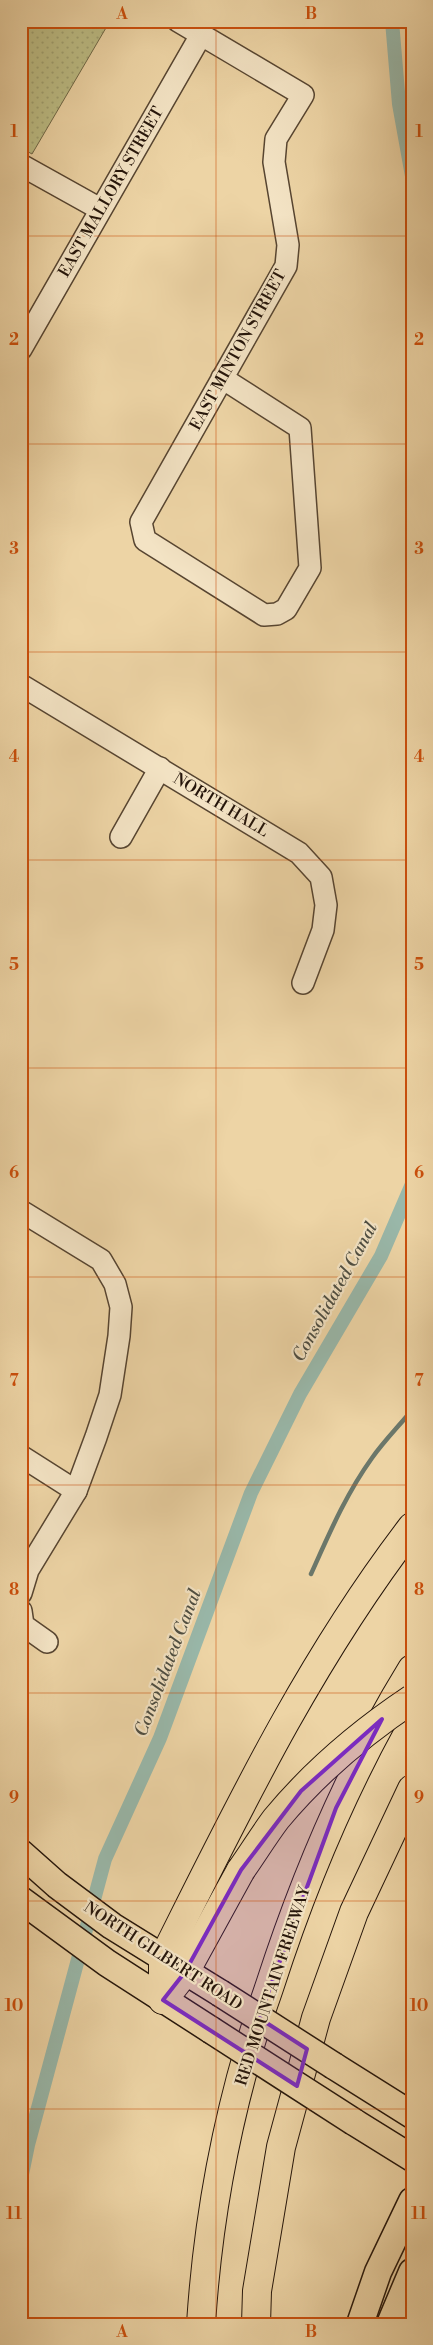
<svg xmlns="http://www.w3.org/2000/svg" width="433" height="2345" font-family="'Libre Bodoni',serif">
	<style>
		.park { fill: url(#park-dots); stroke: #706847 }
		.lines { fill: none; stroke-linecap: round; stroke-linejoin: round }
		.stream { stroke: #6b776a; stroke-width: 4.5 }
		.canal { stroke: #99b8aa; stroke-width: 14 }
		.minor-casing { stroke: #574531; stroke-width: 24 }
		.major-casing { stroke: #25150a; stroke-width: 29 }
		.highway-casing { stroke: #25150a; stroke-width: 30 }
		.minor { stroke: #f3e3c4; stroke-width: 21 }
		.major { stroke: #edd4a5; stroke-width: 26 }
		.highway { stroke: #edd4a5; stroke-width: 28 }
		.major-bridge-casing { stroke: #25150a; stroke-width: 29; stroke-linecap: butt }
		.highway-bridge-casing { stroke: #25150a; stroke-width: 30; stroke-linecap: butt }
		.major-bridge { stroke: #edd4a5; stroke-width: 26 }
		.highway-bridge { stroke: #edd4a5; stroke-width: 28 }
		.marked { fill: #7b2cbf; fill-opacity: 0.2; stroke: #7b2cbf; stroke-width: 4; stroke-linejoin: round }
		.grid { fill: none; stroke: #cb4f0c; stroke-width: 1; stroke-opacity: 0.55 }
		.labels { text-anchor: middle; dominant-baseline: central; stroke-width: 4.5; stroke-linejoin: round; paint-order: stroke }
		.street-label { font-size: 16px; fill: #25150a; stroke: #f3e3c4 }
		.water-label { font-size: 18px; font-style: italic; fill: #4e4e42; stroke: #f3e3c4 }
		.neatline { fill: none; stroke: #cb4f0c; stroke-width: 2 }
		.grid-label { font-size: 16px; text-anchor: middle; font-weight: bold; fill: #cb4f0c }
	</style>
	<defs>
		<pattern id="park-dots" width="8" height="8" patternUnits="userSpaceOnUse" patternTransform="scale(1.25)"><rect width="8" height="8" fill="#bcbc84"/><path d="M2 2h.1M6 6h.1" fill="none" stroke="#a1a171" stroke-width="1.8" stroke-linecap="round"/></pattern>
	</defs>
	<rect width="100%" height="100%" fill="#edd4a5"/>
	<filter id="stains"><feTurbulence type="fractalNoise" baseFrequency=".004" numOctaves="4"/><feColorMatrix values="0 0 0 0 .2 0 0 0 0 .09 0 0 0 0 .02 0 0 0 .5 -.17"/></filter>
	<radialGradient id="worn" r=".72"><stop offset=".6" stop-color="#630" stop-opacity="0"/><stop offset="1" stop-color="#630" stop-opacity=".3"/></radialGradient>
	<!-- park -->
	<path class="park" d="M21,21H110L32,154L21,148Z"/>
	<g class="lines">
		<!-- stream -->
		<path class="stream" d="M311,1574C329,1534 346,1494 372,1458C384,1441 399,1426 412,1410"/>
		<!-- canal -->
		<g class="canal">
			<path d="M392,21L399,104L412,176"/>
			<path d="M21,2179L28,2145L105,1859L160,1738L251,1493L300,1394L381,1256L412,1184"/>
		</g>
		<defs>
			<g id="minor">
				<path d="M178,21L303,95L276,139L274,162L288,245L286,266L141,522L145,540L264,615L277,614L286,609L310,568L300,428L222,378"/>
				<path d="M21,165L100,209"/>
				<path d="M21,349L201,35"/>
				<path d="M21,685L299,853L321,877L326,905L323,930L303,983"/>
				<path d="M121,837L160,768"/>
				<path d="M21,1211L101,1260L115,1284L121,1307L119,1336L110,1395L96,1437L76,1491L28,1570L21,1593"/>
				<path d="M21,1456L76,1491"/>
				<path d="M21,1611L23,1625L47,1642"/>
			</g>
			<g id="major">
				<path d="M21,1853L57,1885L112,1926L220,1993"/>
				<path d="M21,1900L107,1963L211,2030"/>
				<path d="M334,2066L412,2115"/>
				<path d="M354,2122L412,2158"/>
				<path d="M360,2324L378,2272L412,2201"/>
				<path d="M390,2324L412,2272"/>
			</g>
			<g id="highway">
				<path d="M163,2000V1959C238,1809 309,1661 412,1527"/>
				<path d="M163,2000L185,1972L241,1870"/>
				<path d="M201,2324C207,2231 223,2138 249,2049C255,2027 263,2006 270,1985C306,1874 351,1768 412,1669"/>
				<path d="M256,2324L257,2291L281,2147L316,2018L354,1912L412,1789"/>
			</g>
		</defs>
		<!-- minor casing -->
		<use href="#minor" class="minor-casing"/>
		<!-- major casing -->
		<use href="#major" class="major-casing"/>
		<!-- highway casing -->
		<use href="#highway" class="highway-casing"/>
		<!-- minor -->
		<use href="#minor" class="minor"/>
		<!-- major -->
		<use href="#major" class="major"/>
		<!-- highway -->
		<use href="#highway" class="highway"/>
		<defs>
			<g id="major-bridge">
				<path d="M220,1993L334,2066"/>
				<path d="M211,2030L354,2122"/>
			</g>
			<path id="highway-bridge" d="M241,1870C253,1853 264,1835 276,1819C315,1772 361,1733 412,1699"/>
		</defs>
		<!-- major-bridge casing -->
		<use href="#major-bridge" class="major-bridge-casing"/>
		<!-- highway-bridge casing -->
		<use href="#highway-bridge" class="highway-bridge-casing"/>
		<!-- major-bridge -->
		<use href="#major-bridge" class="major-bridge"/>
		<!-- highway-bridge -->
		<use href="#highway-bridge" class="highway-bridge"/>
	</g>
	<!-- marked area -->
	<path class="marked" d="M382,1719L336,1808L259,2018L307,2049L297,2086L163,2000L185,1972L241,1870L301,1791Z"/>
	<!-- grid -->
	<path class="grid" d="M216,21V2324M21,236H412M21,444H412M21,652H412M21,860H412M21,1068H412M21,1277H412M21,1485H412M21,1693H412M21,1901H412M21,2109H412"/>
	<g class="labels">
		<!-- street labels -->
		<g class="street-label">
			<text transform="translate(111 192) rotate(-60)">EAST MALLORY STREET</text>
			<text transform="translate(238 350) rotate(-61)">EAST MINTON STREET</text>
			<text transform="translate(221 805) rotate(31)">NORTH HALL</text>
			<text transform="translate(163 1956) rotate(33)">NORTH GILBERT ROAD</text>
			<text transform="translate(273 1986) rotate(-72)">RED MOUNTAIN FREEWAY</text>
		</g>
		<!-- water labels -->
		<g class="water-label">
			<text transform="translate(335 1292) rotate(-61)">Consolidated Canal</text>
			<text transform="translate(168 1663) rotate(-69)">Consolidated Canal</text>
		</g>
	</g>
	<!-- margin -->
	<rect width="433" height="2345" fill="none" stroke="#edd4a5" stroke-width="55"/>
	<rect x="28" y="28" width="378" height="2290" class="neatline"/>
	<g class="grid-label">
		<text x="122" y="19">A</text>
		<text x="311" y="19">B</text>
		<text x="14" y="137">1</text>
		<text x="419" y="137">1</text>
		<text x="14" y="345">2</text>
		<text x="419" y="345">2</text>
		<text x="14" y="554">3</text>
		<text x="419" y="554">3</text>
		<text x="14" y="762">4</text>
		<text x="419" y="762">4</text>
		<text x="14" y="970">5</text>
		<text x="419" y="970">5</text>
		<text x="14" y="1178">6</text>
		<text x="419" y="1178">6</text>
		<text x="14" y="1386">7</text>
		<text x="419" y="1386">7</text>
		<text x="14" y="1595">8</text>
		<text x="419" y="1595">8</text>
		<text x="14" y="1803">9</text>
		<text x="419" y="1803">9</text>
		<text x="14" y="2011">10</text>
		<text x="419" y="2011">10</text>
		<text x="14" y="2219">11</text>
		<text x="419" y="2219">11</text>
		<text x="122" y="2337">A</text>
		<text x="311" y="2337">B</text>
	</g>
	<rect width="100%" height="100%" filter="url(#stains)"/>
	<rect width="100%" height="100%" fill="url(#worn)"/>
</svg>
